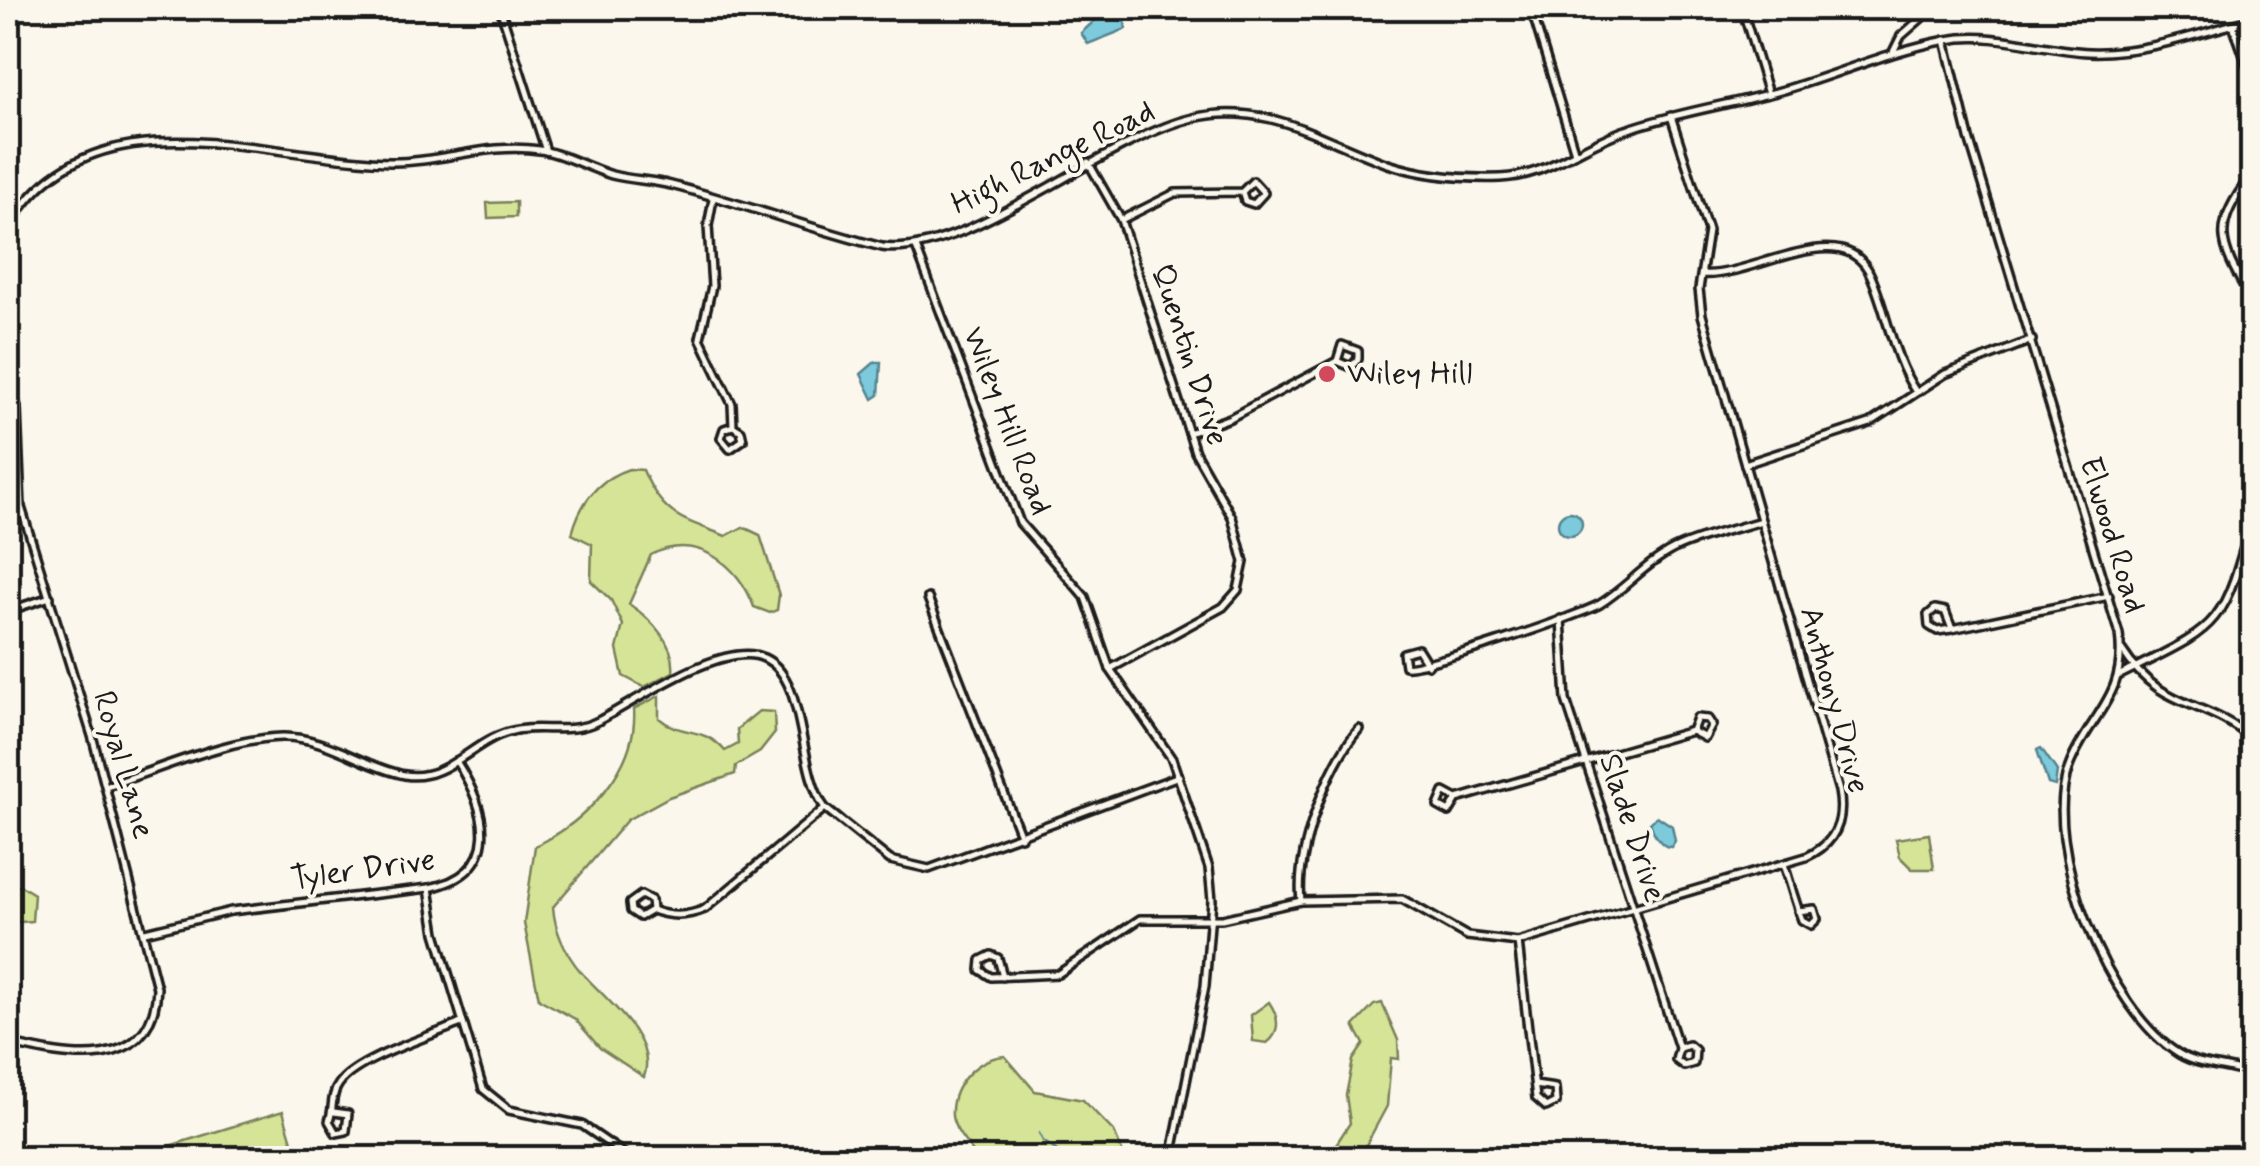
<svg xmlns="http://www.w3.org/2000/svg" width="2260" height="1166" font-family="Mynerve,sans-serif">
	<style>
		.green { fill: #d6e497; stroke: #79805a; stroke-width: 2.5 }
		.water { fill: #7ccadb; stroke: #56848f; stroke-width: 2.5 }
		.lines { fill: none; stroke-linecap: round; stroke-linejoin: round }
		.stream { stroke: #56848f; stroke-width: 2.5 }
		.minor-casing { stroke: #1c1c1c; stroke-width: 12 }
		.minor { stroke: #fbf7ec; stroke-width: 5 }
		.poi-dot { fill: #d1495b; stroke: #fbf7ec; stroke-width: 4 }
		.labels { text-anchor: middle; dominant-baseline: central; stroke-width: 8; stroke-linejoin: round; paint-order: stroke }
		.street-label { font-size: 32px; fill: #1c1c1c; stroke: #fbf7ec }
		.poi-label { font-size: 32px; fill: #1c1c1c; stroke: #fbf7ec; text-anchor: start }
	</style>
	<rect width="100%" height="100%" fill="#fbf7ec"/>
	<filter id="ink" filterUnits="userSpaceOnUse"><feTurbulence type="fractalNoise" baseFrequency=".01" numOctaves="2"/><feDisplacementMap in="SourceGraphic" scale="20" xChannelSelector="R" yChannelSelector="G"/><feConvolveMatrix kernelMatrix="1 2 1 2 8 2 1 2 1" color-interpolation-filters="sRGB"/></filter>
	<g filter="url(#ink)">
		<!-- green -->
		<g class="green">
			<path d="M516,202V217L488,218L487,203Z"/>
			<path d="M629,469L643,470C663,517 682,519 726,536L743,527L760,535L779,595L777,610L770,613L754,607C739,564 696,532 651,555L629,604C651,619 676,644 673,672L644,687L623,676L617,649L623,625L611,600L591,581L592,544L572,534C580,503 598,479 629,469Z"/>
			<path d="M659,696V718C680,737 703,725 725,751L738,744L737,729L759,711L774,712L775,733L760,752L736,766L735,774L669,797L627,820L553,907C555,931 565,953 581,972C603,997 658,1038 644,1077L600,1048L575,1019L539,999L524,923L535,846C586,822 638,768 634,709Z"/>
			<path d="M1929,834L1934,869H1912L1900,857L1896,839Z"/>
			<path d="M8,886H21L34,894L32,921L8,923Z"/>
			<path d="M1269,1002C1278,1015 1282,1032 1267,1043L1253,1041L1251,1015Z"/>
			<path d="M1382,1003L1398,1040L1399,1059L1391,1058L1387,1106L1359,1158H1327L1350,1123L1346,1095L1353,1060L1364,1044L1354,1026L1374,1005Z"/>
			<path d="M1005,1056L1035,1091L1083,1100L1114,1132L1125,1158H977C969,1146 954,1131 952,1116C950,1085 977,1058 1005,1056Z"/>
			<path d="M283,1111L297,1158H130Z"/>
		</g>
		<!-- water -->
		<g class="water">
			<path d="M1103,13L1125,22L1126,29L1088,44L1081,33Z"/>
			<path d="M875,362H881L879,395L873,399L861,374Z"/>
			<circle cx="1570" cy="524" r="12"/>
			<path d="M2041,748L2057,771L2055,786L2048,784L2037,750Z"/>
			<path d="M1657,816L1672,826L1675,841L1671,847C1661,848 1653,832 1650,823Z"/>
		</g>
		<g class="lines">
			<!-- stream -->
			<path class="stream" d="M1039,1133L1043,1141L1067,1158"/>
			<defs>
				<g id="minor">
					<path d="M500,8L546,151"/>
					<path d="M1531,8L1575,153"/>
					<path d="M1742,8L1768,94"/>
					<path d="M2233,25L2252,78"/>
					<path d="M1945,40L1969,138L2119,634C2128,697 2088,716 2069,767C2040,845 2109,1012 2179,1054C2200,1067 2229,1065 2252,1075"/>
					<path d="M1893,52L1901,36L1933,8"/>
					<path d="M1088,162L1121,220L1195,452L1232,517L1244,562L1238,590L1223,607L1110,669"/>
					<path d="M2252,174C2210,231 2219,242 2252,301"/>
					<path d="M713,199L708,226L712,286L700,338L732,404L733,426L724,429L721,438L730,449L743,440L741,431L733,426"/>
					<path d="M1121,220L1175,193L1242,192L1245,201L1254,204L1264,193L1253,181L1242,192"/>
					<path d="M8,229C86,88 262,159 390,162C441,163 488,142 540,150C563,153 588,168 612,175C631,180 652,180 671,185C742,203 811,229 882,247C965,259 1103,139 1193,118C1267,100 1322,141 1388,164C1424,176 1462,179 1500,178C1546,177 1583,144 1626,130C1677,112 1729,105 1780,91C1836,75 1888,51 1947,40C1995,31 2042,50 2089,52C2144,54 2200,33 2252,19"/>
					<path d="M916,247L1020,523L1085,597L1110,669L1172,759L1209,868L1212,900L1205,986L1171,1158"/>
					<path d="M1702,274C1751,279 1845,213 1871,276C1887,313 1893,358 1916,392"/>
					<path d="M8,371L17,408L21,507L93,739L157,988C153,1076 65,1057 8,1043"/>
					<path d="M1189,433L1230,418L1337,361L1351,367L1358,359V351L1342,345L1337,361"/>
					<path d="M1745,464L1870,423L1945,374L2032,340"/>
					<path d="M928,598L1021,837"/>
					<path d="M8,611L50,597"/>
					<path d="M1561,619L1566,700L1679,1048L1676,1060L1684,1066L1694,1063L1695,1050L1689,1045L1679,1048"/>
					<path d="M1952,629L1945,611L1935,609L1928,615L1929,626L1937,631L1952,629L2109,596"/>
					<path d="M2122,650C2161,711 2205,698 2252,739"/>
					<path d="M1428,665L1418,649L1403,653L1405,666C1418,671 1581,615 1600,604C1626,588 1646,563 1674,549C1701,536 1732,530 1761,521"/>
					<path d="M2118,676C2220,625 2221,632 2252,519"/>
					<path d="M106,786C158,770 229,738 282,737C326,736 363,767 405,775C446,782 472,742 508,732C538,723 569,736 598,721C635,702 724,639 764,658C808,678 796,768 825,808"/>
					<path d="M1457,799L1449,812L1438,806L1444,792L1457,799L1692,731L1705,738L1712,725L1708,719L1697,718L1692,731"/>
					<path d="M1784,864C1790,883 1795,902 1802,920L1811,925L1817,919L1814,909L1798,911"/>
					<path d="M429,888L436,933L483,1089L509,1110L582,1125L630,1158"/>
					<path d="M1301,901C1295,854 1327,765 1359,729"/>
					<path d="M652,910L640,917L631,911L630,903L641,895L651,900L652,910C670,917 686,917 705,909L825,808L890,860L929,869L1179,776"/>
					<path d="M145,932L231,911L429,888C505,872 487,809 456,761"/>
					<path d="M1518,942L1536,1098L1546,1107L1556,1102L1555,1088L1535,1085"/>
					<path d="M1003,977L998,958L991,955L981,960L980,970L991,977L1058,974L1140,919H1222L1301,901L1402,899L1467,936L1518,942L1806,857C1835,844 1845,822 1839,791L1702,315L1699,289L1708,231L1671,116"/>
					<path d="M334,1112L348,1114L346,1131L336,1133L329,1121C334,1109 330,1096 339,1084C356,1059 432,1036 461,1023"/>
				</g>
			</defs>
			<!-- minor casing -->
			<use href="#minor" class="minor-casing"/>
			<!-- minor -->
			<use href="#minor" class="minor"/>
		</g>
	</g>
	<!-- markers -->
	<circle class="poi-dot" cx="1327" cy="374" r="10"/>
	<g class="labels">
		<!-- street labels -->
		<g class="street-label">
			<text transform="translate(1053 158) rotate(-26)">High Range Road</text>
			<text transform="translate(1189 355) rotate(72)">Quentin Drive</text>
			<text transform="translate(1007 421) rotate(69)">Wiley Hill Road</text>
			<text transform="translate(2112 535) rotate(73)">Elwood Road</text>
			<text transform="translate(1834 700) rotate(75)">Anthony Drive</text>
			<text transform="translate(123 765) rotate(74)">Royal Lane</text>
			<text transform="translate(1632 828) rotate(72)">Slade Drive</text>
			<text transform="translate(363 870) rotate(-8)">Tyler Drive</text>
		</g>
		<!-- poi labels -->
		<g class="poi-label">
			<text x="1347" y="374">Wiley Hill</text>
		</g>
	</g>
	<!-- margin -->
	<rect width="2260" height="1166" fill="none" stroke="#fbf7ec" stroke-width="40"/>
	<rect x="20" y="20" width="2220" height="1126" fill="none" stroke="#1c1c1c" stroke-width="4" filter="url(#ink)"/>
</svg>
